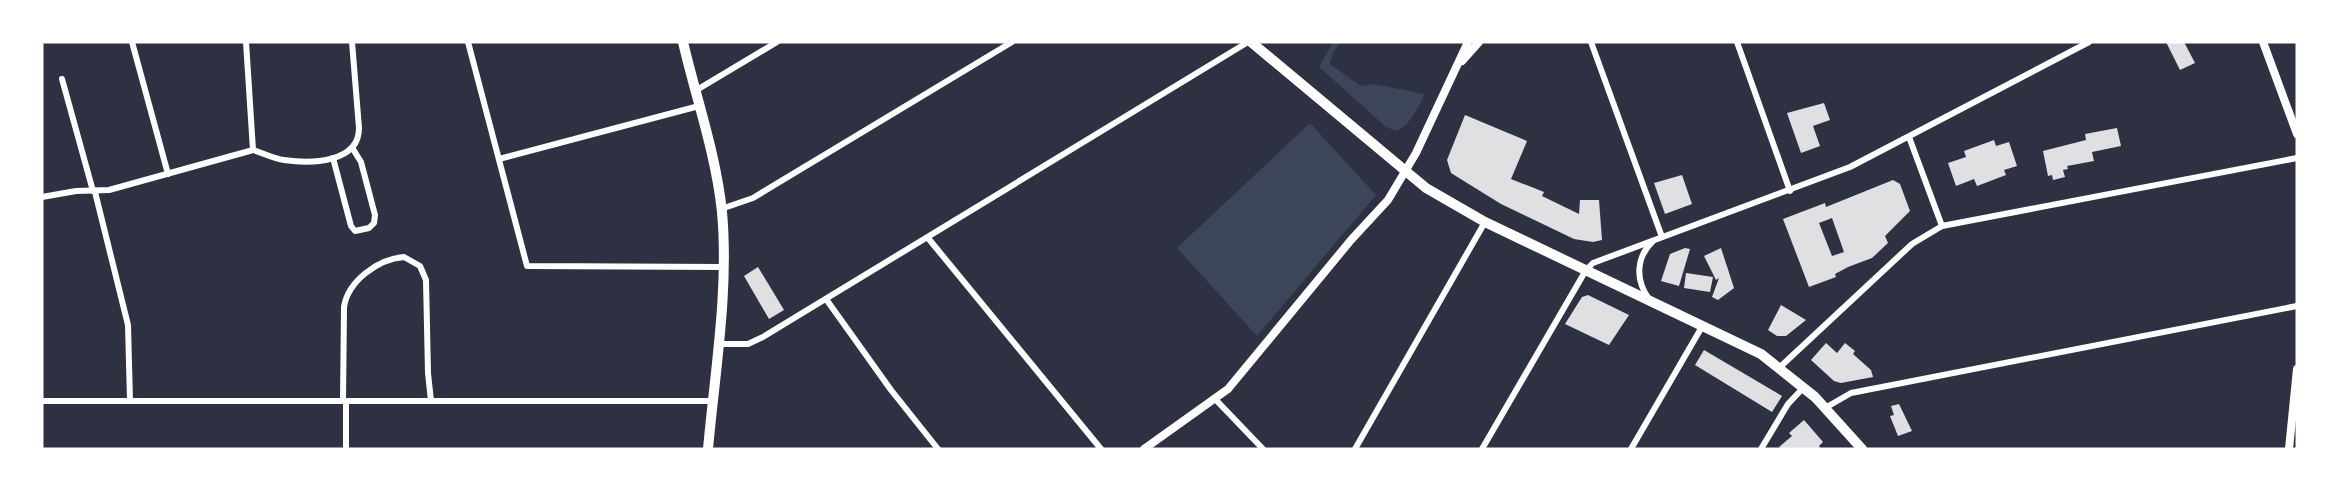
<svg xmlns="http://www.w3.org/2000/svg" width="2339" height="491" font-family="'Source Serif 4',serif">
	<style>
		.green { fill: #3c4559 }
		.building { fill: #e0e0e3; fill-rule: evenodd }
		.lines { fill: none; stroke-linecap: round; stroke-linejoin: round }
		.minor { stroke: #fff; stroke-width: 6 }
		.tertiary { stroke: #fff; stroke-width: 8 }
		.primary { stroke: #fff; stroke-width: 10 }
	</style>
	<rect width="100%" height="100%" fill="#2d3142"/>
	<!-- green -->
	<g class="green">
		<path d="M1333,42H1341L1333,52L1330,64L1361,86L1374,84L1425,94C1418,107 1411,126 1395,131L1385,126L1319,67Z"/>
		<path d="M1310,123L1376,195L1257,336L1177,248Z"/>
	</g>
	<!-- building -->
	<g class="building">
		<path d="M2166,42H2184L2195,63L2180,70Z"/>
		<path d="M1824,103L1830,120L1813,126L1820,146L1801,153L1787,113Z"/>
		<path d="M1465,115L1527,141L1511,179L1544,192L1542,196L1579,214L1580,200H1599L1602,240L1593,242L1574,239L1501,204L1451,173L1447,160Z"/>
		<path d="M2117,128L2121,146L2092,152L2094,161L2067,166L2068,169L2063,170L2065,177L2053,180L2052,175L2048,176L2043,151L2086,140L2085,134Z"/>
		<path d="M1994,140L1996,146L2009,142L2017,166L2004,170L2006,175L1977,186L1974,179L1956,186L1948,163L1966,157L1964,151Z"/>
		<path d="M1682,175L1692,204L1665,214L1654,183Z"/>
		<path d="M1893,180L1900,184L1910,211L1885,236L1888,243L1872,258L1848,267L1835,274L1836,277L1809,287L1783,219L1825,203L1826,207ZM1832,218L1844,252L1832,256L1819,223Z"/>
		<path d="M1685,248L1690,249L1679,286L1661,281L1670,254Z"/>
		<path d="M1721,248L1734,288L1718,300L1712,297L1719,278L1716,280L1704,256Z"/>
		<path d="M758,267L784,310L769,319L744,276Z"/>
		<path d="M1686,273L1713,277L1710,292L1684,288Z"/>
		<path d="M1588,295L1629,315L1609,345L1565,324L1582,297Z"/>
		<path d="M1781,305L1806,320L1786,336H1777L1768,330Z"/>
		<path d="M1826,343L1837,353L1845,343L1855,351L1853,354L1871,370L1873,377L1841,383L1834,381L1811,360Z"/>
		<path d="M1704,350L1782,396L1772,412L1695,365Z"/>
		<path d="M1899,404L1912,431L1898,436L1890,416L1894,415L1891,406Z"/>
		<path d="M1804,420L1823,442L1819,446L1821,449H1782L1779,447L1792,436L1789,433Z"/>
	</g>
	<g class="lines">
		<!-- minor -->
		<g class="minor">
			<path d="M132,42L168,174"/>
			<path d="M246,42L253,150"/>
			<path d="M468,42L527,266L723,267"/>
			<path d="M1591,42L1662,237"/>
			<path d="M1737,42L1790,191"/>
			<path d="M62,79L93,191"/>
			<path d="M695,91L777,42"/>
			<path d="M1909,137L1942,226"/>
			<path d="M253,150C263,153 274,159 284,160C311,164 359,163 359,128L352,42"/>
			<path d="M333,158L351,226L355,231L369,228L374,223L375,215L361,162L353,149"/>
			<path d="M499,159L699,106"/>
			<path d="M95,192L128,325L130,401"/>
			<path d="M42,197L76,191L109,190L253,150"/>
			<path d="M721,209L753,198L1012,42"/>
			<path d="M928,238L1101,449"/>
			<path d="M826,299L891,390L938,449"/>
			<path d="M1649,299C1635,280 1636,257 1653,241"/>
			<path d="M718,344H748L763,337L1248,42"/>
			<path d="M1780,367L1912,244L1942,226L2297,158"/>
			<path d="M1216,400L1263,449"/>
			<path d="M42,401H713"/>
			<path d="M343,401L344,307C348,281 378,259 404,257L420,266L426,280L428,373L431,401"/>
			<path d="M1825,408L1851,393L2297,306"/>
			<path d="M346,449V401"/>
			<path d="M1355,449L1485,222"/>
			<path d="M1482,449L1586,270L1593,263L1850,167L2089,42"/>
			<path d="M1631,449L1703,325"/>
			<path d="M1761,449L1788,404L1804,387"/>
		</g>
		<!-- tertiary -->
		<g class="tertiary">
			<path d="M2263,42L2297,134"/>
			<path d="M1462,61L1479,42"/>
			<path d="M1144,449L1228,389L1351,240L1388,200L1416,153L1468,42"/>
			<path d="M2289,449L2297,369"/>
		</g>
		<!-- primary -->
		<g class="primary">
			<path d="M683,42C696,98 716,154 722,212C729,290 715,371 708,449"/>
			<path d="M1251,42L1426,188L1485,222L1761,354L1815,397L1862,449"/>
		</g>
	</g>
	<!-- border -->
	<rect width="2339" height="491" fill="none" stroke="#ffffff" stroke-width="87"/>
</svg>
